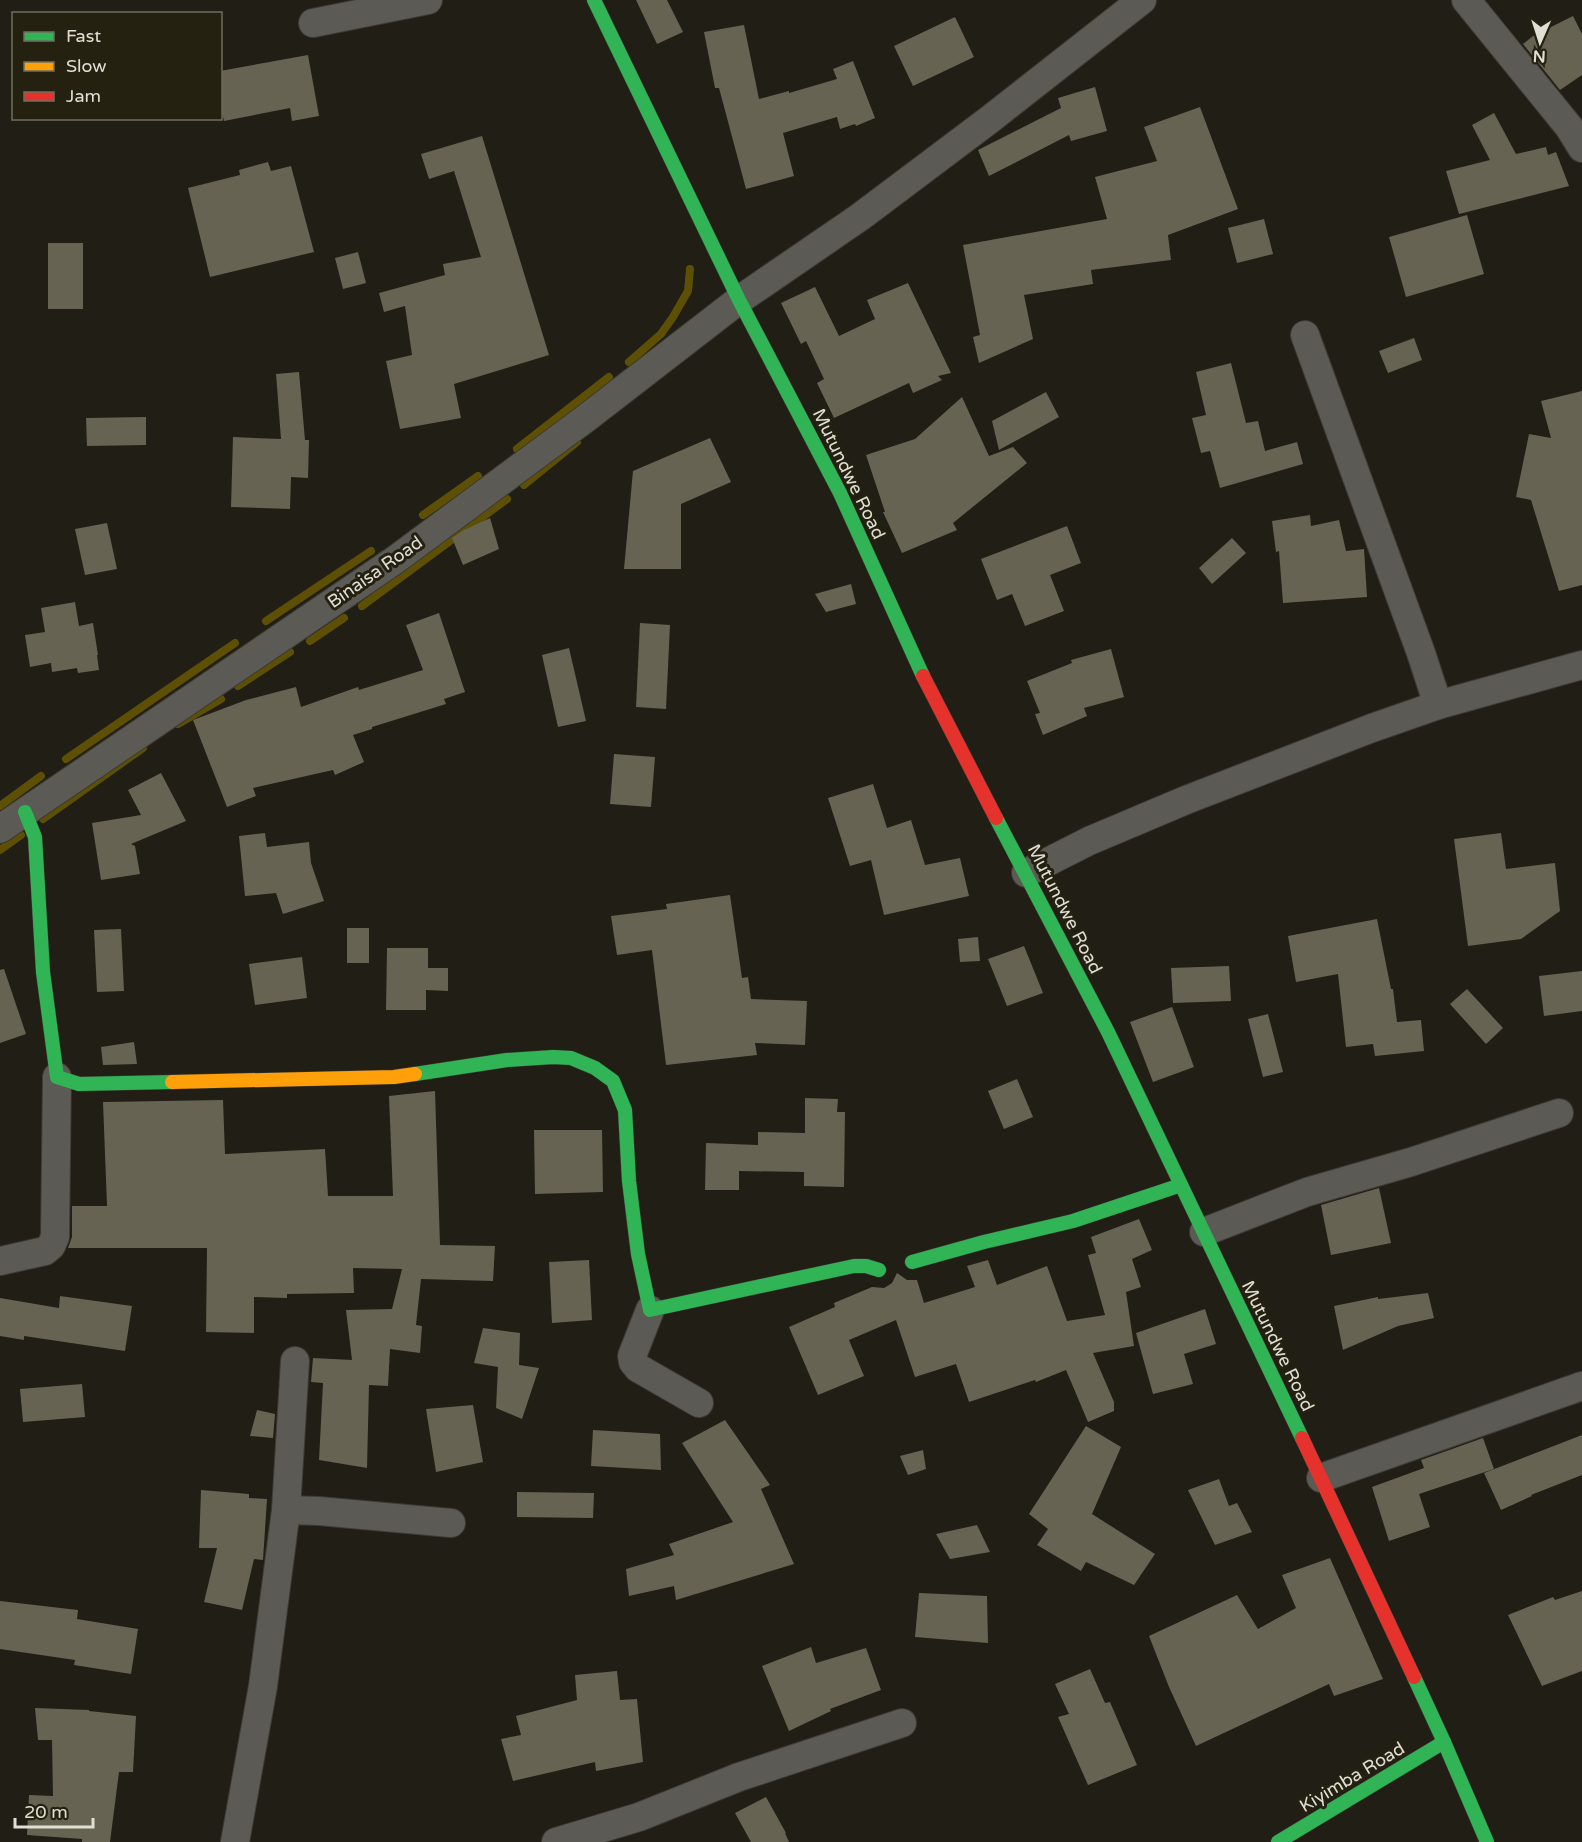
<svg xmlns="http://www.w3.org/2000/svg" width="1582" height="1842" font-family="'Varela Round',sans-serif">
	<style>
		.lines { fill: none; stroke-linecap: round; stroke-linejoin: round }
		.stream { stroke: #5d5004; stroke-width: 8 }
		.building { fill: #676352 }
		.street-casing { stroke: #3c3b34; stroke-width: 30 }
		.fast-casing { stroke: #3c3b34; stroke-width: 15 }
		.slow-casing { stroke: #3c3b34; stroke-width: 15 }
		.jam-casing { stroke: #3c3b34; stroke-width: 15 }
		.street { stroke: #5c5a54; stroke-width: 28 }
		.fast { stroke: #30b455; stroke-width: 14 }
		.slow { stroke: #ff9f0a; stroke-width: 14 }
		.jam { stroke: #e5322d; stroke-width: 14 }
		.labels { text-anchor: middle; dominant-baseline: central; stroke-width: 6; stroke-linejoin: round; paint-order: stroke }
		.street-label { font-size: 18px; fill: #e0dfd5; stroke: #242111 }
	</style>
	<rect width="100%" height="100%" fill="#201e15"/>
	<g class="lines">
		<!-- stream -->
		<g class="stream">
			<path d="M629,362L661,334L673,317L688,291L690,269"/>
			<path d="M517,449L609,377"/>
			<path d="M524,485L577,442"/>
			<path d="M423,515L478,476"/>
			<path d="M362,606L507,499"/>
			<path d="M266,621L371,551"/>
			<path d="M310,641L344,618"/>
			<path d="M238,686L290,652"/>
			<path d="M178,724L221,699"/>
			<path d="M66,759L235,643"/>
			<path d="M0,806L41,776"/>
			<path d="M43,819L143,748"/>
			<path d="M0,850L21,835"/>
		</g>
	</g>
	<!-- building -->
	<g class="building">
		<path d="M636,0H667L683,32L657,44Z"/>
		<path d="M1573,16L1582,34V75L1560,90L1523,44L1533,36Z"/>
		<path d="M955,17L974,57L913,86L894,46Z"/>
		<path d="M744,25L759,99L789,91V93L837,79L833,69L853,61L875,118L856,126L855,124L840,129L837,117L783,133L794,176L746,189L719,88H715L704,32Z"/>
		<path d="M308,55L319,116L292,121L290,108L224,121L220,105V71Z"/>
		<path d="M1095,87L1107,131L1071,141L1069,135L989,176L978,150L1061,108L1058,98Z"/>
		<path d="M1200,107L1238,209L1168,235L1171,260L1091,270L1093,284L1024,295L1033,339L979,363L973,337L980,335L963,245L1107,219L1095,177L1157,161L1144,127Z"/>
		<path d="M1494,113L1516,154L1546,147L1548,155L1556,152L1569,186L1459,214L1446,171L1490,160L1472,125Z"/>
		<path d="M482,136L549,355L454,384L461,418L400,429L386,361L412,355L405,306L384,312L379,293L445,275L443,264L481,257L454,171L429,179L421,154Z"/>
		<path d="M268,162L271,171L291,166L314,252L210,277L188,188L240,175L239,170Z"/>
		<path d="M1467,215L1484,274L1406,297L1389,237Z"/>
		<path d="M1264,219L1273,254L1237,263L1228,228Z"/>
		<rect x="48" y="243" width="35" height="66"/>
		<path d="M358,252L366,283L343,289L335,258Z"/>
		<path d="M908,283L951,373L938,376L942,380L913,393L909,383L834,418L817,383L824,379L806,341L801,344L781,303L815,287L839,336L875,319L867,300Z"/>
		<path d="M1414,338L1422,360L1388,373L1379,351Z"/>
		<path d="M1231,363L1246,423L1258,421L1265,451L1297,442L1303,464L1220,488L1210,451L1201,453L1192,418L1206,415L1196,372Z"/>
		<path d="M299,372L305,440H309L308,478L291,477L290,509L231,507L233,437L281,439L276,374Z"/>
		<path d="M1582,391V585L1559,591L1531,500L1516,497L1529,434L1551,438L1541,401Z"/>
		<path d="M1046,392L1059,417L999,450L992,421Z"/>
		<path d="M962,397L989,456L1013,447L1027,463L953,523L957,530L902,553L883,512H885L866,455L915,439Z"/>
		<path d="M146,417V445L87,446L86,418Z"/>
		<path d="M710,438L731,482L681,504V569H624L633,471Z"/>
		<path d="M1310,515L1311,526L1339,520L1346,551L1364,549L1367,597L1283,603L1279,551L1276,552L1272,521Z"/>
		<path d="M490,518L499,549L463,565L452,538L464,530Z"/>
		<path d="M107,523L117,569L85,575L75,529Z"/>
		<path d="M1067,526L1081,563L1050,575L1064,611L1025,626L1012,594L997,600L981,559Z"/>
		<path d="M1232,538L1246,553L1212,584L1199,568Z"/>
		<path d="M851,584L856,604L826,612L815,594Z"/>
		<path d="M75,602L79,626L93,623L98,655H97L99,670L78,673L77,668L52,672L51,663L30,667L25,635L45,632L41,608Z"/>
		<path d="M439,613L465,692L444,699L446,704L372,727V729L353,735L364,762L335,775L333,770L253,788L256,796L227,807L193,720L246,700L296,687L301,707L358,687L359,690L423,670L406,625Z"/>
		<path d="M640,623L670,625L666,709L636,707Z"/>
		<path d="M569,648L586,721L558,727L542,655Z"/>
		<path d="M1111,649L1124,697L1084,708L1087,716L1043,735L1035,714L1040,713L1027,681L1072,663L1071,660Z"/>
		<path d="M614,754L655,757L651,807L610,804Z"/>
		<path d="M161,773L186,821L131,844L135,846L140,874L101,880L92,823L141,815L128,790Z"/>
		<path d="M873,784L887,828L911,820L925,865L960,858L969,896L884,915L871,860L850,866L828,798Z"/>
		<path d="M265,833L267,847L309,842L311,863L324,901L283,914L276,893L245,896L239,836Z"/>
		<path d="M1501,833L1506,869L1555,863L1560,911L1521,939L1468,946L1454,839Z"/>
		<path d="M730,895L742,978L748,977L751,999L807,1001L805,1045L755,1043L757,1055L666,1065L652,950L617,955L611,916L667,909L666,904Z"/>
		<path d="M1377,919L1391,989H1393L1397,1022L1421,1020L1424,1051L1375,1056L1373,1044L1346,1047L1338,974L1296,982L1288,936Z"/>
		<rect x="347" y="928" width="22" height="35"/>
		<path d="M121,929L124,991L97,992L94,930Z"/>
		<path d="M978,937L980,961L960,962L958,939Z"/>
		<path d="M1024,946L1043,993L1007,1006L988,959Z"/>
		<path d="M387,948H428V968H448V991L426,990V1010H386Z"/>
		<path d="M302,957L307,998L255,1005L249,964Z"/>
		<path d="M1229,966L1231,1001L1173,1003L1171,968Z"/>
		<path d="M4,969L26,1034L0,1043V970Z"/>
		<path d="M1582,971V1011L1544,1016L1539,976Z"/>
		<path d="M1467,989L1503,1028L1486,1044L1450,1004Z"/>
		<path d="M1172,1007L1194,1067L1153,1082L1130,1022Z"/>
		<path d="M1268,1014L1283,1072L1263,1077L1248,1019Z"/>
		<path d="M134,1042L137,1064L103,1065L101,1047Z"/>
		<path d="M1017,1079L1033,1117L1004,1129L988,1091Z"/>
		<path d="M435,1091L440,1245L495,1246L493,1281L421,1279L416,1325L422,1326L420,1353L390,1349L388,1386L369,1385L367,1468L319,1460L323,1383L311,1382L313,1358L352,1360L346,1310L392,1309L402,1269L353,1268L354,1293L287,1294V1298L254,1297V1333L206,1332L207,1248H68L72,1237V1206H107L103,1102L223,1100L225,1154L325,1149L328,1196H393L389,1096Z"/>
		<path d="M805,1098L838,1099L837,1112H845L844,1187L804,1186V1172L739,1171V1190H705L706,1143L758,1145V1132L805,1133Z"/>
		<path d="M534,1130H602L603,1192L535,1194Z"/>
		<path d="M1379,1188L1391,1243L1331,1255L1321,1205Z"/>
		<path d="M1139,1219L1152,1250L1132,1259L1141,1287L1126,1292L1134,1346L1093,1353L1114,1402V1411L1088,1422L1066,1370L1036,1382L1035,1380L969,1402L956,1364L915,1377L896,1320L849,1340L864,1376L818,1395L789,1327L835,1307L834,1303L872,1287L884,1288L892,1283L897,1273L907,1280H917L924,1303L975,1287L967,1266L988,1260L997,1285L1047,1266L1067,1321L1105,1315L1088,1255L1096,1253L1091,1237Z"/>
		<path d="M589,1260L592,1320L552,1323L549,1262Z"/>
		<path d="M1428,1293L1434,1318L1398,1326L1343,1350L1334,1306L1378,1297V1299Z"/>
		<path d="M60,1296L132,1306L125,1351L24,1336V1340L0,1336V1298L59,1308Z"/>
		<path d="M1205,1309L1216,1344L1184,1354L1193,1384L1153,1394L1136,1333Z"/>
		<path d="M483,1328L520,1333L519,1365L539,1368L522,1419L496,1408L498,1367L474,1363Z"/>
		<path d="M82,1384L85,1417L23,1422L20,1389Z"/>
		<path d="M473,1405L483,1462L436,1472L426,1409Z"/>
		<path d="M257,1410L275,1414L273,1438L250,1436Z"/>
		<path d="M725,1420L770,1485L761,1489L794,1564L676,1600L674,1586L629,1596L626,1569L674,1555L669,1544L733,1522L682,1443Z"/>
		<path d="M1086,1426L1121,1447L1092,1514L1155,1554L1134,1585L1086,1562L1081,1571L1037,1545L1048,1529L1029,1514Z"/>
		<path d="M593,1430L660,1434L661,1470L591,1466Z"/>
		<path d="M1582,1435V1475L1531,1495L1532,1496L1501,1510L1484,1473Z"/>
		<path d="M1483,1438L1494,1469L1419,1494L1430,1527L1389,1541L1372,1487L1424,1468L1421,1460Z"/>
		<path d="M923,1450L926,1469L908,1475L900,1456Z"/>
		<path d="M1219,1479L1229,1506L1237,1503L1252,1532L1215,1545L1188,1490Z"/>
		<path d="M201,1490L249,1494V1498L267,1499L263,1560L254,1559L242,1610L204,1602L217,1548H199Z"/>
		<path d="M517,1492L594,1493L593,1518L517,1517Z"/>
		<path d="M977,1525L990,1552L950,1559L936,1534Z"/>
		<path d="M1330,1558L1383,1679L1334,1696L1329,1684L1196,1746L1169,1687L1149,1636L1237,1595L1258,1629L1296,1608L1282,1575Z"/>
		<path d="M1582,1591V1671L1542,1686L1508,1615L1553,1597L1555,1600Z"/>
		<path d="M919,1593L987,1596L988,1643L915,1637Z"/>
		<path d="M0,1601L78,1610L77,1619L138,1629L131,1674L74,1665L75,1660L0,1649Z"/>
		<path d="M811,1647L816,1663L866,1648L881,1690L830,1709L831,1711L789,1731L762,1666Z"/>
		<path d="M1090,1669L1105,1703L1110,1702L1137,1765L1088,1785L1058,1717L1069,1714L1055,1684Z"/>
		<path d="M617,1671L620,1700L637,1699L643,1762L596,1771L595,1762L513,1781L501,1739L521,1735L516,1716L577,1700L575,1675Z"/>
		<path d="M35,1708L89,1710V1711L136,1716L133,1772H119L110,1842H82V1839L27,1835L29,1795L53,1796L52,1740H38Z"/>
		<path d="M766,1797L786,1833H785L789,1842H751L735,1813Z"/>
	</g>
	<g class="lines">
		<defs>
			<g id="street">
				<path d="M1466,0L1569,127L1582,148"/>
				<path d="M313,23L428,0"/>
				<path d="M1305,335L1421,653L1438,705"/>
				<path d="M0,829L395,560L585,419L739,300L860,217L989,120L1142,0"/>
				<path d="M1026,873L1089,841L1186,800L1372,728L1438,705L1582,665"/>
				<path d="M1204,1232L1307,1192L1411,1162L1559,1113"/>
				<path d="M0,1261L45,1251L51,1246L55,1237L57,1077"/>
				<path d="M650,1310L632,1356L633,1362L638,1368L699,1403"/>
				<path d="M1321,1478L1582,1386"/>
				<path d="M286,1510L319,1511L451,1523"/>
				<path d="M235,1842L263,1686L286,1510L295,1361"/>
				<path d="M556,1842L639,1817L739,1777L902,1723"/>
			</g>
			<g id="fast">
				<path d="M594,0L739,300L840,493L923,676"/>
				<path d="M25,812L35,837L43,972L57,1077L79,1084L172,1082"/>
				<path d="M996,818L1108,1032L1302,1438"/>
				<path d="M415,1074L507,1060L553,1057L571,1058L595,1068L613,1081L625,1110L629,1181L638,1254L650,1310L854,1266H866L879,1270"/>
				<path d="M912,1262L984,1242L1073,1221L1181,1185"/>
				<path d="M1414,1677L1444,1742L1487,1842"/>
				<path d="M1278,1842L1444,1742"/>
			</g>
			<path id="slow" d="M172,1082L394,1077L415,1074"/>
			<g id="jam">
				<path d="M923,676L996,818"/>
				<path d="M1302,1438L1414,1677"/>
			</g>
		</defs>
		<!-- street casing -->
		<use href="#street" class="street-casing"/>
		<!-- fast casing -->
		<use href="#fast" class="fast-casing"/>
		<!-- slow casing -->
		<use href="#slow" class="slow-casing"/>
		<!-- jam casing -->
		<use href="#jam" class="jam-casing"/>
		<!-- street -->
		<use href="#street" class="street"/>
		<!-- fast -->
		<use href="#fast" class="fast"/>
		<!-- slow -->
		<use href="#slow" class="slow"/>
		<!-- jam -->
		<use href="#jam" class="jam"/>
	</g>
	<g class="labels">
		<!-- street labels -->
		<g class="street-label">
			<text transform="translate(849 474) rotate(64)">Mutundwe Road</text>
			<text transform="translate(375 572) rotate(-35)">Binaisa Road</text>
			<text transform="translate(1065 909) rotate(63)">Mutundwe Road</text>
			<text transform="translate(1278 1346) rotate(64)">Mutundwe Road</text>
			<text transform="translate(1352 1777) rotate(-31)">Kiyimba Road</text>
		</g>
	</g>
	<!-- legend -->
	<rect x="12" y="12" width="210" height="108" fill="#242111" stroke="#6f6d5f" stroke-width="1.5"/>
	<rect x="24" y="32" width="30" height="9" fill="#30b455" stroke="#6f6d5f" stroke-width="1.5"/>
	<text x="66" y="42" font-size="18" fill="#e0dfd5">Fast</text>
	<rect x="24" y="62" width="30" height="9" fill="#ff9f0a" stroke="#6f6d5f" stroke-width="1.5"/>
	<text x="66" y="72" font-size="18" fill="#e0dfd5">Slow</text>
	<rect x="24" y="92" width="30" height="9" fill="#e5322d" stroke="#6f6d5f" stroke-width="1.5"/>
	<text x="66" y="102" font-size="18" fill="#e0dfd5">Jam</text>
	<!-- north arrow -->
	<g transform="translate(1540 42) rotate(183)" stroke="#242111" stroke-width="4.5" paint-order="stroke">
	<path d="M0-4.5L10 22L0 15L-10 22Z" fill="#e0dfd5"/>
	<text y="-9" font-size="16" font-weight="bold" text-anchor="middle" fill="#e0dfd5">N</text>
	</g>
	<!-- scale -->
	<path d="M15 1818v9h78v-9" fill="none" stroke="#e0dfd5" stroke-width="3"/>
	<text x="24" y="1818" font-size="18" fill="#e0dfd5" stroke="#242111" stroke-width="4.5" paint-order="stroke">20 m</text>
</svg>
